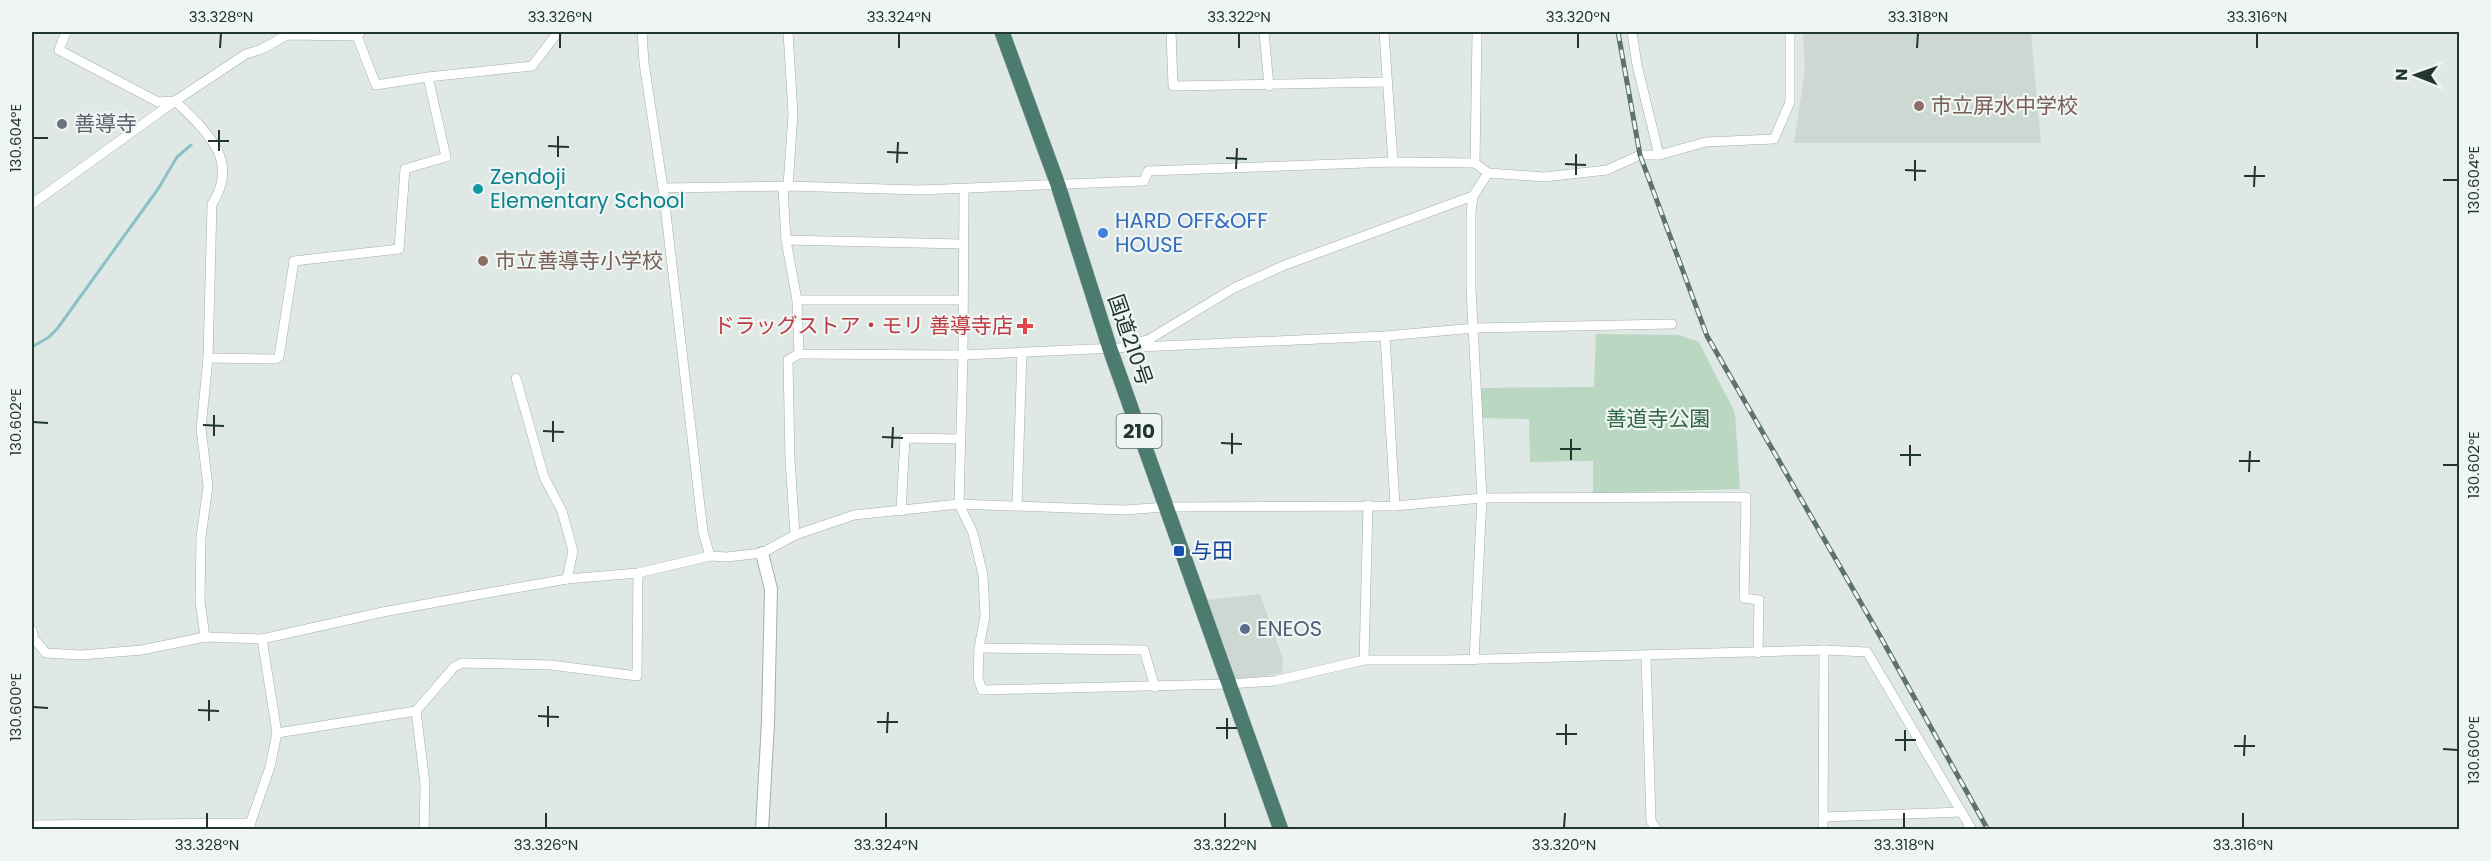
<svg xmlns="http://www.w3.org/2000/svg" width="2491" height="861" font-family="Poppins,'Noto Sans JP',sans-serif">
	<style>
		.built { fill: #cdd8d3 }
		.green { fill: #b9d7c1 }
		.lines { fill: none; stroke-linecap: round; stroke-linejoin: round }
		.stream { stroke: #8cc0c8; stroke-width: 3 }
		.minor-casing { stroke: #a3afaa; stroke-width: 10 }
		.tertiary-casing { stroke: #a3afaa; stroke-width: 14 }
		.trunk-casing { stroke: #bdc3c1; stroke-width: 16 }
		.minor { stroke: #fff; stroke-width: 9 }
		.tertiary { stroke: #fff; stroke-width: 12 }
		.trunk { stroke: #4c7c70; stroke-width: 15 }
		.rail-casing { stroke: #5c726b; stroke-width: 5 }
		.rail { stroke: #eef5f2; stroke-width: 3; stroke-dasharray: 9; stroke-linecap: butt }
		.ticks { fill: none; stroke: #223630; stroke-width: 2 }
		.education-dot { fill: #8d6e63; stroke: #eef5f2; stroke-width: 2 }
		.worship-dot { fill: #6b7280; stroke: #eef5f2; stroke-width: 2 }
		.culture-dot { fill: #0f9aa8; stroke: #eef5f2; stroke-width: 2 }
		.shop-dot { fill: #3f7fe0; stroke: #eef5f2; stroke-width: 2 }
		.health-dot { fill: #e0444e; stroke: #eef5f2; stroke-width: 2 }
		.transit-dot { fill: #1a4fb4; stroke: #eef5f2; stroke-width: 2 }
		.service-dot { fill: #5c6f8a; stroke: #eef5f2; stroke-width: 2 }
		.labels { text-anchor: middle; stroke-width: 4.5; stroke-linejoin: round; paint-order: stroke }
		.shield { fill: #eef5f2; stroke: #5f6f6a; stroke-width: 1.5 }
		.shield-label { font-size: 20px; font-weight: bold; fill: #223630 }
		.education-label { font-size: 21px; fill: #785e54; stroke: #eef5f2; text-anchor: start }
		.worship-label { font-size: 21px; fill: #5b616d; stroke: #eef5f2; text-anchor: start }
		.culture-label { font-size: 21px; fill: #0d838f; stroke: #eef5f2; text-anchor: start }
		.shop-label { font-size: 21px; fill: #366cbe; stroke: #eef5f2; text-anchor: start }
		.health-label { font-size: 21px; fill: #be3a42; stroke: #eef5f2; text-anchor: end }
		.street-label { font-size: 21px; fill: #223630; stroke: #eef5f2 }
		.park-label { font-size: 21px; fill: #316845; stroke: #eef5f2 }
		.transit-label { font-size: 21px; fill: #164399; stroke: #eef5f2; text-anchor: start }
		.service-label { font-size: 21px; fill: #4e5e75; stroke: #eef5f2; text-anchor: start }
		.neatline { fill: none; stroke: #223630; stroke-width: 2 }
		.ticks-label { font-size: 15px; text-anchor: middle; fill: #223630 }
	</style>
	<rect width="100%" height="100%" fill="#dfe8e4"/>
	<!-- built -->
	<g class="built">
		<path d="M1803,32H2031L2041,143H1794L1805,70Z"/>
		<path d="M1260,594L1283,659L1282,673L1238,680L1233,677L1206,600Z"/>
	</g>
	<!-- green -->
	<path class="green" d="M1596,334L1679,335L1699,342L1735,413L1740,489L1593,493V461L1530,462L1529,419L1481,418L1480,388L1594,387Z"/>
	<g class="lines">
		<!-- stream -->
		<path class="stream" d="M32,347L49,337L57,329L158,189L177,157L191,145"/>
		<!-- minor casing -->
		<g class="minor-casing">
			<g id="minor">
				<path d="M66,32L59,50L158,102L175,101C205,130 241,160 212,204L208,358L201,429L208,486L201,537L200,601L205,637"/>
				<path d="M642,32L644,63L663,188L703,532L710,556"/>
				<path d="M1171,32L1173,86L1386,82"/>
				<path d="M1264,32L1269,86"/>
				<path d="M1384,32L1393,162"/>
				<path d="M1632,32L1637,65L1659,155"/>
				<path d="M357,36L376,85L428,77L532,66L558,32"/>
				<path d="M1475,163L1477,32"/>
				<path d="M788,186L793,114L788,32"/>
				<path d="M783,187L786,240L797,300L799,354L963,355L1385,336L1475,328L1672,324"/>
				<path d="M663,188L788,186L919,190L1144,181L1148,171L1393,162L1475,163L1488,173L1544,177L1607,170L1640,155H1659L1706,142L1774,139L1790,102V32"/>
				<path d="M964,189L963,355L959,504L973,533L983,575L985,616L979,648L978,678L982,690L1228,684L1274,681L1364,660H1446L1824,650L1867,652L1972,830"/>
				<path d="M32,204L175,101L246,54L262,49L287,35L357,36L361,32"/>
				<path d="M786,240L962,244"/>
				<path d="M797,300H962"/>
				<path d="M1385,336L1395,506"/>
				<path d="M1138,342L1148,340L1234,288L1285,265L1473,196"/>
				<path d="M208,358L276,359L279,357L294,261L399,249L405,169L446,157L428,77"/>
				<path d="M516,378L544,477L562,511L573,551L567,579"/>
				<path d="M1017,505L1022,352"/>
				<path d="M901,511L905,438L961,439"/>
				<path d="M795,535L790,460L788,360L799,354"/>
				<path d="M32,630L34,639L46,653L81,655L142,650L205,637L262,639L383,612L470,596L567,579L638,573L710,556L727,557L762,553L795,535L854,515L959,504L1124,510L1166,507L1395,506L1482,498L1746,497L1744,598L1759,600L1758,653"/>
				<path d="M979,648L1144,650L1155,687"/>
				<path d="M1646,656L1651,821L1657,830"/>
				<path d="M1364,660L1368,505"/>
				<path d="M1474,660L1482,498L1471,289V212L1473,196L1488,173"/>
				<path d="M416,711L425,784L424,830"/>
				<path d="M277,733L416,711L454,667L462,663L551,665L637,676L638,573"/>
				<path d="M1823,817L1962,812"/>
				<path d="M32,825L251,823"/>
				<path d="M248,830L270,767L277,733L262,639"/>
				<path d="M1823,830L1824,650"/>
			</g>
		</g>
		<!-- tertiary casing -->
		<g class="tertiary-casing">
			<path id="tertiary" d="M762,830L768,722L771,589L762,553"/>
		</g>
		<!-- trunk casing -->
		<g class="trunk-casing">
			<path id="trunk" d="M1002,32L1058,185L1110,349L1281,830"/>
		</g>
		<!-- minor -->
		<use href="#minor" class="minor"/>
		<!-- tertiary -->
		<use href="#tertiary" class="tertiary"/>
		<!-- trunk -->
		<use href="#trunk" class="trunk"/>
		<!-- rail casing -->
		<g class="rail-casing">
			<path id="rail" d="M1618,32L1640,155L1707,336L1880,636L1988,830"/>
		</g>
		<!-- rail -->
		<use href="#rail" class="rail"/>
	</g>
	<!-- ticks -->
	<path class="ticks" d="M220,48L221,33M560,48V33M899,48V33M1239,48V33M1578,48V33M1917,48L1918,33M2257,48V33M33,138H48M208,141H229M548,146L569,147M219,151V130M887,152L908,153M558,157V136M1226,158L1247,159M897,163L898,142M1565,164L1586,165M1236,169L1237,148M1905,170L1926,171M1576,175V154M2244,176H2265M2443,180H2458M1915,181V160M2254,187L2255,166M33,422L48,423M203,425L224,426M543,431L564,432M214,436V415M882,437L903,438M553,442V421M1221,443L1242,444M892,448L893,427M1560,449H1581M1232,454V433M1900,455H1921M1571,460V439M2239,461H2260M2443,465H2458M1910,466V445M2249,472L2250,451M33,707L48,708M198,710L219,711M538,716L559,717M209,721V700M877,722H898M548,727V706M1216,728H1237M887,733L888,712M1556,734H1577M1227,739V718M1895,740H1916M1566,745V724M2234,746H2255M2443,749L2458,750M1905,751V730M2244,756L2245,735M207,828V813M546,828V813M886,828V813M1225,828V813M1564,828L1565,813M1904,828V813M2243,828V813"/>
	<!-- markers -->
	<g class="education-dot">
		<circle cx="1919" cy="106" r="6"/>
		<circle cx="483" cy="261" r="6"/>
	</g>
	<circle class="worship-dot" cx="62" cy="124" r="6"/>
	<circle class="culture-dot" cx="478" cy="189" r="6"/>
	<circle class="shop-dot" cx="1103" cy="233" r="6"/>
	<path class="health-dot" d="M1022 317h6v6h6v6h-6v6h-6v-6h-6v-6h6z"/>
	<rect class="transit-dot" x="1173" y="545" width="12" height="12" rx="3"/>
	<circle class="service-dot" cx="1245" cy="629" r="6"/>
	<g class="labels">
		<!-- shield labels -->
		<rect class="shield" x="1116.5" y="414" width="45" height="34" rx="4.5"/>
		<g class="shield-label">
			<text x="1139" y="438">210</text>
		</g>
		<!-- education labels -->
		<g class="education-label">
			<text x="1931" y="113">市立屏水中学校</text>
			<text x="495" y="268">市立善導寺小学校</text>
		</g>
		<!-- worship labels -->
		<g class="worship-label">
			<text x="74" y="131">善導寺</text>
		</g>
		<!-- culture labels -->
		<g class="culture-label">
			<text x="490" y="184">Zendoji<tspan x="490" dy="24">Elementary School</tspan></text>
		</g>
		<!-- shop labels -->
		<g class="shop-label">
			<text x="1115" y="228">HARD OFF&amp;OFF<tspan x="1115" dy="24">HOUSE</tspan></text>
		</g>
		<!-- health labels -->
		<g class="health-label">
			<text x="1013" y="333">ドラッグストア・モリ 善導寺店</text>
		</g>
		<!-- street labels -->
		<g class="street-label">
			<text transform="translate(1130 340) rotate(71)" y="7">国道210号</text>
		</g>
		<!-- park labels -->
		<g class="park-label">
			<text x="1658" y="426">善道寺公園</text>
		</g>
		<!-- transit labels -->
		<g class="transit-label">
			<text x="1191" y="558">与田</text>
		</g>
		<!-- service labels -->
		<g class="service-label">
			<text x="1257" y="636">ENEOS</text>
		</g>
	</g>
	<!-- border -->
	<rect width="2491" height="861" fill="none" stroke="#eef5f2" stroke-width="66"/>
	<!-- north arrow -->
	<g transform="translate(2416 75) rotate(271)" stroke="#eef5f2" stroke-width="4.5" paint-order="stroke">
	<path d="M0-4.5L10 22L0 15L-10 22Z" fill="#223630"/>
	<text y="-9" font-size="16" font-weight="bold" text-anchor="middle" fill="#223630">N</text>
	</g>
	<rect x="33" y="33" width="2425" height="795" class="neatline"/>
	<g class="ticks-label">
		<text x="221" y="22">33.328°N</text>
		<text x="560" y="22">33.326°N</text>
		<text x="899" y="22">33.324°N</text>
		<text x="1239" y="22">33.322°N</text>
		<text x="1578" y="22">33.320°N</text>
		<text x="1918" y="22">33.318°N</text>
		<text x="2257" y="22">33.316°N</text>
		<text transform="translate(16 138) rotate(-90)" y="5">130.604°E</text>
		<text transform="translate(2474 180) rotate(-90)" y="5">130.604°E</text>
		<text transform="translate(16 422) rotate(-90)" y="5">130.602°E</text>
		<text transform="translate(2474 465) rotate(-90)" y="5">130.602°E</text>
		<text transform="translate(16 707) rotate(-90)" y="5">130.600°E</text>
		<text transform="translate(2474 750) rotate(-90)" y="5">130.600°E</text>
		<text x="207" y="850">33.328°N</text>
		<text x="546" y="850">33.326°N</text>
		<text x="886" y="850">33.324°N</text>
		<text x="1225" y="850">33.322°N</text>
		<text x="1564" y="850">33.320°N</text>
		<text x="1904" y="850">33.318°N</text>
		<text x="2243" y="850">33.316°N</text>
	</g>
</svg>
